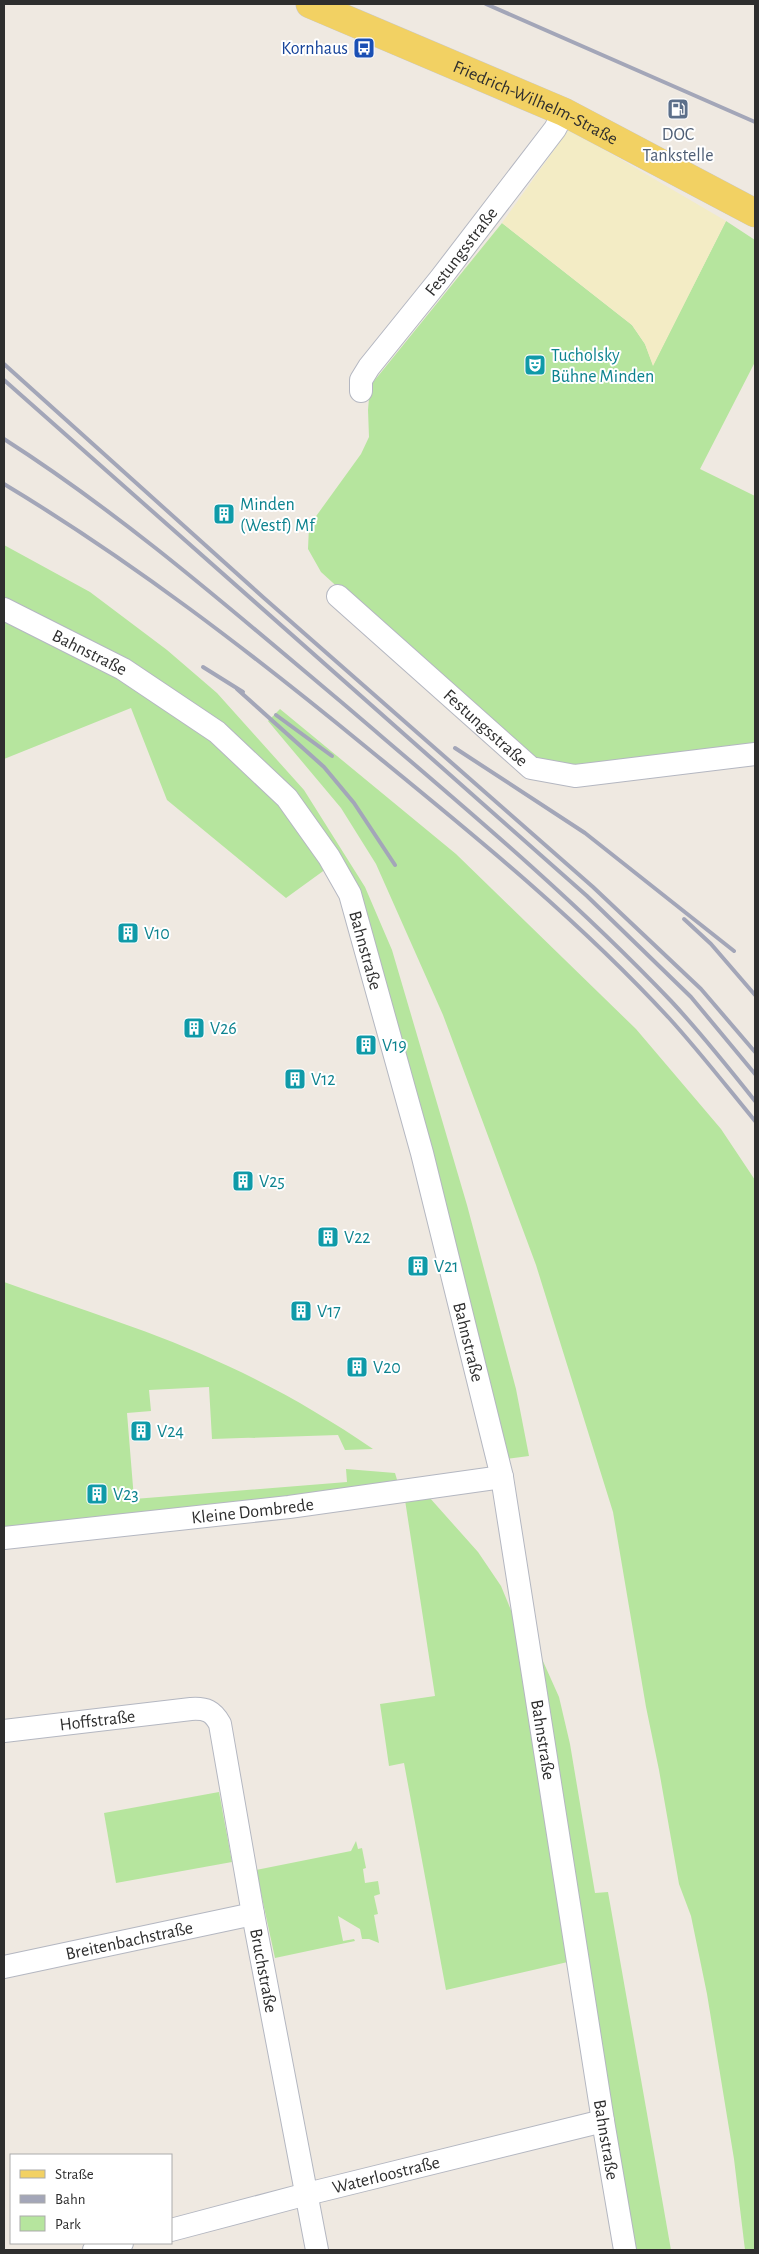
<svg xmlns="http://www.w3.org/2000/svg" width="759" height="2254" font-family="'Alegreya Sans',sans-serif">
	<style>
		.green { fill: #b6e59e }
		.sand { fill: #f3ecc5 }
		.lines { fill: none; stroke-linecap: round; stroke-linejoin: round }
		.minor-casing { stroke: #b4b7c1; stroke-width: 24 }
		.major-casing { stroke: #c9c9c9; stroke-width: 29 }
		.minor { stroke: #fff; stroke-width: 22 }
		.major { stroke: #f2d163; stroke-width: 28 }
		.rail { stroke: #a3a6b8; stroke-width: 4 }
		.labels { text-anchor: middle; stroke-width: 4; stroke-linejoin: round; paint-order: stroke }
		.transit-label { font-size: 18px; fill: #164399; stroke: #fff; text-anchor: end }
		.street-label { font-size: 18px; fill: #2e2e2e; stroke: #fff }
		.service-label { font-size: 18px; fill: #4e5e75; stroke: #fff }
		.culture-label { font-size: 18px; fill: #0d838f; stroke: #fff; text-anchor: start }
	</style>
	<rect width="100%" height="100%" fill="#efe9e1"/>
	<!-- green -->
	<g class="green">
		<path d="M726,221L755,240V362L700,469L755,496V744L576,768L521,754L321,572L308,549L309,526L361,454L369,437L368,410L370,386L502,223L632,325L645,344L653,365Z"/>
		<path d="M4,545L90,592L167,650L217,693L304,790L365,887L392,950L467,1205L516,1389L529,1456L505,1459L363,907L326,869L286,898L167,800L131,708L4,759V621L37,614L4,598Z"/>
		<path d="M280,709L456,854L636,1029L721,1129L755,1180V2250H745L734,2159L707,1994L691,1916L679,1884L659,1770L646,1707L613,1512L536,1265L443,1015L376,864L341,808L268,721Z"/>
		<path d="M4,1282C79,1309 156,1332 228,1366C278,1389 328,1418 373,1449L345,1450L338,1435L212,1439L209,1387L149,1390L151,1411L127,1413L134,1499L347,1482L346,1469L395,1473L398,1483L4,1531Z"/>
		<path d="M429,1497L478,1552L501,1586L515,1620L572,1961L446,1990L404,1763L389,1766L380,1704L435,1696L405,1500Z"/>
		<path d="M538,1650L559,1697L570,1744L595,1893L608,1892L671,2250H629Z"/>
		<path d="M219,1792L232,1862L116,1883L104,1813Z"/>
		<path d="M356,1841L358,1849L362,1848L366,1868L363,1869L365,1883L378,1881L380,1894L374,1896L378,1914L374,1915L379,1943L369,1939H362L360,1929L338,1916L343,1941L354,1939L355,1941L275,1958L256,1870L351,1851Z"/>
	</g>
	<!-- sand -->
	<path class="sand" d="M569,129L726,221L653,366L645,344L632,325L502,223Z"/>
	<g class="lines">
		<!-- minor casing -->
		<g class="minor-casing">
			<g id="minor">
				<path id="s1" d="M361,391V380L369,367L440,279L555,129L564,112"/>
				<path id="s2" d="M338,596L531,768L575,776L755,754"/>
				<path id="s3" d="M4,609L123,669L217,732L287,798L329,857L350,894L422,1153L502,1477L603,2121L625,2250"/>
				<path id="s4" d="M4,1538L289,1507L502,1477"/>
				<path id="s5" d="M4,1731L191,1709C206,1708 213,1711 220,1724L253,1914L317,2250"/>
				<path id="s6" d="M4,1967L253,1914"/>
				<path id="s7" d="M171,2230L307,2194L603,2121"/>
				<path d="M94,2250L122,2243"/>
			</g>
		</g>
		<!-- major casing -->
		<g class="major-casing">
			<g id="major">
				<path id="s8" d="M310,4L564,112L755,213"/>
			</g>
		</g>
		<!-- minor -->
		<use href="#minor" class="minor"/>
		<!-- major -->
		<use href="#major" class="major"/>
		<!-- rail -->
		<g class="rail">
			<path d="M486,4L755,122"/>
			<path d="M4,364L264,598L593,887L701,989L755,1052"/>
			<path d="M4,380L587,896L691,997L755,1074"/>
			<path d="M4,439C126,517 235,613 346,706C457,801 570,895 671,1001C701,1033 728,1067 755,1101"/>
			<path d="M4,484C132,561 250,652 366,747C470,832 577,918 669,1018C699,1051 727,1087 755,1121"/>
			<path d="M203,667L243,692"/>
			<path d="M237,689L324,767L354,803L395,865"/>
			<path d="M276,715L332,756"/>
			<path d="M455,748L585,833L734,951"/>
			<path d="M684,919L711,944L755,995"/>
		</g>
	</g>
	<!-- icons -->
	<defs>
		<g id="bus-square" transform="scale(1.125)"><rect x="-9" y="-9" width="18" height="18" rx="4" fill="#1a4fb4" stroke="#fff"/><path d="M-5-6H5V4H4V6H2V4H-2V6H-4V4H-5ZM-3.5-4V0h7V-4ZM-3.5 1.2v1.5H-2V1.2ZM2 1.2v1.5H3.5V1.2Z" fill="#fff"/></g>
		<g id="fuel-square" transform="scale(1.125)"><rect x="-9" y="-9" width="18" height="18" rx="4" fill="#5c6f8a" stroke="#fff"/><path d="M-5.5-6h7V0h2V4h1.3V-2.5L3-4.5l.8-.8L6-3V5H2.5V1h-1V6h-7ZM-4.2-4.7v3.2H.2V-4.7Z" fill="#fff"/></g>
		<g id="theatre-square" transform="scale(1.125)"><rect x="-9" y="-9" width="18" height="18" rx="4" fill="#0f9aa8" stroke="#fff"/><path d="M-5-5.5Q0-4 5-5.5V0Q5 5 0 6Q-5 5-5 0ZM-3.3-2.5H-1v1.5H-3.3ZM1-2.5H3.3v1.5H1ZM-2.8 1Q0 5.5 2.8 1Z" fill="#fff"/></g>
		<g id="building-square" transform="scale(1.125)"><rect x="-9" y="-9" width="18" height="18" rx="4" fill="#0f9aa8" stroke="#fff"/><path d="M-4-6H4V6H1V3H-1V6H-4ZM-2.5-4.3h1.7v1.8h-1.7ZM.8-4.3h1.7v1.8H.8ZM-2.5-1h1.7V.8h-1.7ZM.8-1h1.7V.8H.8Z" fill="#fff"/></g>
	</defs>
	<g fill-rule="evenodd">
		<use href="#bus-square" x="364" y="48"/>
		<use href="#fuel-square" x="678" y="109"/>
		<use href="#theatre-square" x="535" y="365"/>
		<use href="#building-square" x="224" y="514"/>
		<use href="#building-square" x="128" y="933"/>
		<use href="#building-square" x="194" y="1028"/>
		<use href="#building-square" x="366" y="1045"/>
		<use href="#building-square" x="295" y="1079"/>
		<use href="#building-square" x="243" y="1181"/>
		<use href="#building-square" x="328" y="1237"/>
		<use href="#building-square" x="418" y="1266"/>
		<use href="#building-square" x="301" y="1311"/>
		<use href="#building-square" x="357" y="1367"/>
		<use href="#building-square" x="141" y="1431"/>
		<use href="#building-square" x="97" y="1494"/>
	</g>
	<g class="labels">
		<!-- transit labels -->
		<g class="transit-label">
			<text x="348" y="54">Kornhaus</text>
		</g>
		<!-- street labels -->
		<g class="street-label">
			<text dy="6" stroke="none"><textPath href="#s8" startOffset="246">Friedrich-Wilhelm-Straße</textPath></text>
			<text dy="6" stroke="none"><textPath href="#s1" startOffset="174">Festungsstraße</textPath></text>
			<text dy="6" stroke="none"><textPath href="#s3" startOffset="96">Bahnstraße</textPath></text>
			<text dy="6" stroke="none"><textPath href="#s2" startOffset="198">Festungsstraße</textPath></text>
			<text dy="6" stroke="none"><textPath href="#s3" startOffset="516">Bahnstraße</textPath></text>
			<text dy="6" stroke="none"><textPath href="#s3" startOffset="921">Bahnstraße</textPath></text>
			<text dy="6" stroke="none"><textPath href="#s4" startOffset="250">Kleine Dombrede</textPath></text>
			<text dy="6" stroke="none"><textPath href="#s5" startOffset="94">Hoffstraße</textPath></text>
			<text dy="6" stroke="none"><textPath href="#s3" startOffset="1326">Bahnstraße</textPath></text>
			<text dy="6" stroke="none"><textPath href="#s6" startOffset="128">Breitenbachstraße</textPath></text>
			<text dy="6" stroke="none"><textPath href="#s5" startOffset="474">Bruchstraße</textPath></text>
			<text dy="6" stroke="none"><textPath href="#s3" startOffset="1731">Bahnstraße</textPath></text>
			<text dy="6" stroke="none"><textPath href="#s7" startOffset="222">Waterloostraße</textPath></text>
		</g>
		<!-- service labels -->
		<g class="service-label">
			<text x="678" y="140">DOC<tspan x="678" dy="21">Tankstelle</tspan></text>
		</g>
		<!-- culture labels -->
		<g class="culture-label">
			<text x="551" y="361">Tucholsky<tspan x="551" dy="21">Bühne Minden</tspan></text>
			<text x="240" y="510">Minden<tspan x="240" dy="21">(Westf) Mf</tspan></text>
			<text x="144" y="939">V10</text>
			<text x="210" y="1034">V26</text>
			<text x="382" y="1051">V19</text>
			<text x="311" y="1085">V12</text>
			<text x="259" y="1187">V25</text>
			<text x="344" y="1243">V22</text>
			<text x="434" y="1272">V21</text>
			<text x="317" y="1317">V17</text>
			<text x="373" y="1373">V20</text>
			<text x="157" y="1437">V24</text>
			<text x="113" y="1500">V23</text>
		</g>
	</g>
	<!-- border -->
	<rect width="759" height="2254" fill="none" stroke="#2e2e2e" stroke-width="10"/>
	<!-- legend -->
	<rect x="10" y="2154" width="162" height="90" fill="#ffffff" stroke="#ababab"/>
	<rect x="20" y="2170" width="25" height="8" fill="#f2d163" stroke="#ababab"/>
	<text x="55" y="2179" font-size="15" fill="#2e2e2e">Straße</text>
	<rect x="20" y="2195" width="25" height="8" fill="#a3a6b8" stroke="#ababab"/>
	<text x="55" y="2204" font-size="15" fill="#2e2e2e">Bahn</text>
	<rect x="20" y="2216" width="25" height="15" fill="#b6e59e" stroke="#ababab"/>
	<text x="55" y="2229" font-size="15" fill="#2e2e2e">Park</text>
</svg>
